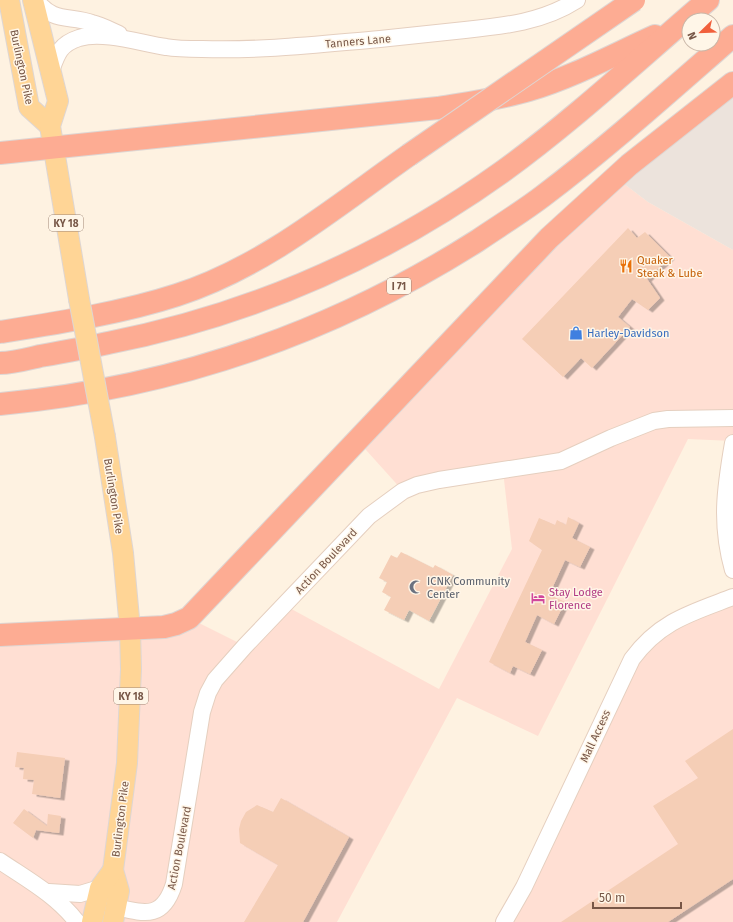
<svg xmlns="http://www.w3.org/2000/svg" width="733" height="922" font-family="'Fira Sans',sans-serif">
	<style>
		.commercial { fill: #ffdfd3 }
		.industrial { fill: #ece3dc }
		.building { fill: #f5ceb6; filter: url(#shadow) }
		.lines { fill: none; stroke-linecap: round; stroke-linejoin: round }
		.minor-casing { stroke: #e5cfbf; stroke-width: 18 }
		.major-casing { stroke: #ded6d3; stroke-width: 22 }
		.highway-casing { stroke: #ded6d3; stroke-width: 24 }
		.minor { stroke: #fff; stroke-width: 16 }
		.major { stroke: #ffd596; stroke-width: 20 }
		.highway { stroke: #fdac93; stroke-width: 22 }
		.major-bridge-casing { stroke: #ded6d3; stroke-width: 22; stroke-linecap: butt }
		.highway-bridge-casing { stroke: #ded6d3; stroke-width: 24; stroke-linecap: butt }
		.major-bridge { stroke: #ffd596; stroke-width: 20 }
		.highway-bridge { stroke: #fdac93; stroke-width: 22 }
		.labels { text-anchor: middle; stroke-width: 3; stroke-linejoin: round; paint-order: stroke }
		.shield { fill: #fff6e8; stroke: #a08677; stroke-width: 1 }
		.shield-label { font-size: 10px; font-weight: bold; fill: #775646 }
		.street-label { font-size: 11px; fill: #775646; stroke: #fff6e8 }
		.food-label { font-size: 11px; fill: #c56008; stroke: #fff6e8; text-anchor: start }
		.shop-label { font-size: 11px; fill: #366cbe; stroke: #fff6e8; text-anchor: start }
		.worship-label { font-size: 11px; fill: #5b616d; stroke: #fff6e8; text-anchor: start }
		.hotel-label { font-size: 11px; fill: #b23c85; stroke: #fff6e8; text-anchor: start }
	</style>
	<defs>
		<filter id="shadow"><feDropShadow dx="4.5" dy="2.5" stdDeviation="0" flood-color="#0004"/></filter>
	</defs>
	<rect width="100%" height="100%" fill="#fef2e1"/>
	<!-- commercial -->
	<g class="commercial">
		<path d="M615,177L648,202L733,250V441L688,439L538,736L457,698L337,922H0V635L189,618L245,646L284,605L439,689L512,549L503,471L403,491L357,440Z"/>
		<path d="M733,597V922H504L643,644Z"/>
	</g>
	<!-- industrial -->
	<path class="industrial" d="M733,83V250L648,202L615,177Z"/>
	<!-- building -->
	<g class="building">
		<path d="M628,228L637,238L645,232L670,257L647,279L660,298L648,310L632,299L618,317L630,327L592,368L581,358L563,377L522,339Z"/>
		<path d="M568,517L579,523L572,538L590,547L580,567L565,560L549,595L565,602L554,624L537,615L525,642L542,650L530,674L513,666L510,673L489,662L542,550L529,541L539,518L555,525L557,520L566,525Z"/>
		<path d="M401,552L433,568L435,565L453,575L429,621L409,610L404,620L384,610L391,597L382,592L387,582L379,578L391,555L397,558Z"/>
		<path d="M733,729V879L668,922H561L678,844L653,806L698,778L685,761Z"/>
		<path d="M17,752L65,758L60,798L32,794L34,780L23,779L24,768L15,767Z"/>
		<path d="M281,798L349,837L303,922H244L278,865L240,843L239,829L241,821L246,812L257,805L273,812Z"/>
		<path d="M24,809L47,826L48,814L61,816L59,833L36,830L33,838L13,823Z"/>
	</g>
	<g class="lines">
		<!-- minor casing -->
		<g class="minor-casing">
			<g id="minor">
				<path d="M36,0C53,23 69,15 92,23C101,25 110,30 119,34"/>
				<path d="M51,71C57,54 60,44 79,38C104,31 140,43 166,47C177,49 190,49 202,49C261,51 321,44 380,39C408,36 436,33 465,30C504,26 543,22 577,0"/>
				<path d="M733,443C725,489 720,524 733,570"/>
				<path d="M0,861C28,880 56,895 77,922"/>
				<path d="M49,892L80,894L100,888"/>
				<path d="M116,907C146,914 163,919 174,884L202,712L208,693L215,680L245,646L369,516L403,491L417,485L439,480L561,461L611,438L654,421L668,419L733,418"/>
				<path d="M504,922L524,887L632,659C660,621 691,613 733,597"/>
			</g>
		</g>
		<!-- major casing -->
		<g class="major-casing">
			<g id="major">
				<path d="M9,0L29,107L50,126"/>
				<path d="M33,0L58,101L50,126L79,299"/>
				<path d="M105,437L123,553L130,629L131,669L127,763L113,870L119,891L113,922"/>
				<path d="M92,922L100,888L113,870"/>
			</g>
		</g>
		<!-- highway casing -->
		<g class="highway-casing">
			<g id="highway">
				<path d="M0,153L438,108C469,103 499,99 529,90C573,77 613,55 655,36"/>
				<path d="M0,332C57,323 122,313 177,295C264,267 335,207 409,155"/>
				<path d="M0,363C13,363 27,359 40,356C63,352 86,348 108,343C251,315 383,257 502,172C574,120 640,58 708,0"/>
				<path d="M0,404C172,388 332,333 477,241C499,226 522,212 543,196C609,146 671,90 733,36"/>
				<path d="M0,635L164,627L176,624L189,618L549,238L629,165L733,83"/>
			</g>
		</g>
		<!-- minor -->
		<use href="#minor" class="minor"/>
		<!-- major -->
		<use href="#major" class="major"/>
		<!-- highway -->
		<use href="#highway" class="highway"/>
		<!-- major-bridge casing -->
		<g class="major-bridge-casing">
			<path id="major-bridge" d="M79,299L105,437"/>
		</g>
		<!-- highway-bridge casing -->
		<g class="highway-bridge-casing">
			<path id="highway-bridge" d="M409,155L634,0"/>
		</g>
		<!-- major-bridge -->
		<use href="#major-bridge" class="major-bridge"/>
		<!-- highway-bridge -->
		<use href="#highway-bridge" class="highway-bridge"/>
	</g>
	<!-- icons -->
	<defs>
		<g id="restaurant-bare" transform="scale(1.08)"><path d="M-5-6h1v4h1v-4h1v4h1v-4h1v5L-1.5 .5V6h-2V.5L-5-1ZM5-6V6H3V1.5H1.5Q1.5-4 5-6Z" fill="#e8710a" stroke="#fff6e8" stroke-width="2.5" paint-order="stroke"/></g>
		<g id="shop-bare" transform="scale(1.08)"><path d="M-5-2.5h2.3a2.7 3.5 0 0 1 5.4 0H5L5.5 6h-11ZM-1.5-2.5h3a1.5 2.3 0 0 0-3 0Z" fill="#3f7fe0" stroke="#fff6e8" stroke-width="2.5" paint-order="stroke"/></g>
		<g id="mosque-bare" transform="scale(1.08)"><path d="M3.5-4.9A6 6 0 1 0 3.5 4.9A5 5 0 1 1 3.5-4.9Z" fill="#6b7280" stroke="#fff6e8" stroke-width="2.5" paint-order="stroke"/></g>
		<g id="hotel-bare" transform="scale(1.08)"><path d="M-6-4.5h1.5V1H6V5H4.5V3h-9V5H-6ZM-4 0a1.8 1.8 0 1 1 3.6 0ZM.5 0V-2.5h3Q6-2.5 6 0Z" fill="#d1479c" stroke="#fff6e8" stroke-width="2.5" paint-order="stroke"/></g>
	</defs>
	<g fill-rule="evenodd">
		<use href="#restaurant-bare" x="626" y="266"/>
		<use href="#shop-bare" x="576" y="333"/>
		<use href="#mosque-bare" x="416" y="587"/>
		<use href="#hotel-bare" x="538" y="598"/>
	</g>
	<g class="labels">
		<!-- shield labels -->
		<g class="shield">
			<rect x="49" y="215" width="34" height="16" rx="3"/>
			<rect x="387" y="278" width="24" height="16" rx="3"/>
			<rect x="114" y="688" width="34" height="16" rx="3"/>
		</g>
		<g class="shield-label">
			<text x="66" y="227">KY 18</text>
			<text x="399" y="290">I 71</text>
			<text x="131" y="700">KY 18</text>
		</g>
		<!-- street labels -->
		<g class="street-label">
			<text transform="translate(358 41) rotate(-5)" y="4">Tanners Lane</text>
			<text transform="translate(22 67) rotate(78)" y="4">Burlington Pike</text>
			<text transform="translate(114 496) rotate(81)" y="4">Burlington Pike</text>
			<text transform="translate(326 561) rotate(-47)" y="4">Action Boulevard</text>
			<text transform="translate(595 736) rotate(-65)" y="4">Mall Access</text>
			<text transform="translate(120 819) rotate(-83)" y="4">Burlington Pike</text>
			<text transform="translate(179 848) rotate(-79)" y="4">Action Boulevard</text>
		</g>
		<!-- food labels -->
		<g class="food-label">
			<text x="637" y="264">Quaker<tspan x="637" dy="13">Steak &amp; Lube</tspan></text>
		</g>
		<!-- shop labels -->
		<g class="shop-label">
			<text x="587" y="337">Harley-Davidson</text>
		</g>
		<!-- worship labels -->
		<g class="worship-label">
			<text x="427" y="585">ICNK Community<tspan x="427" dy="13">Center</tspan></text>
		</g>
		<!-- hotel labels -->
		<g class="hotel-label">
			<text x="549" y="596">Stay Lodge<tspan x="549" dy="13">Florence</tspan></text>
		</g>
	</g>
	<!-- north arrow -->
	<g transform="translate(701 32) rotate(247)"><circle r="19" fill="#fff6e8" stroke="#c9b6a7"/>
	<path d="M0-3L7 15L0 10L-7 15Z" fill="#f1603c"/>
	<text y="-6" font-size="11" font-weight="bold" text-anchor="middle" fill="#775646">N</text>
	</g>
	<!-- scale -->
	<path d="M593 902v6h88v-6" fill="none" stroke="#775646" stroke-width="2"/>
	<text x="599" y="902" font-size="12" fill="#775646" stroke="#fff6e8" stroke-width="3" paint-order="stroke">50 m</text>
</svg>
